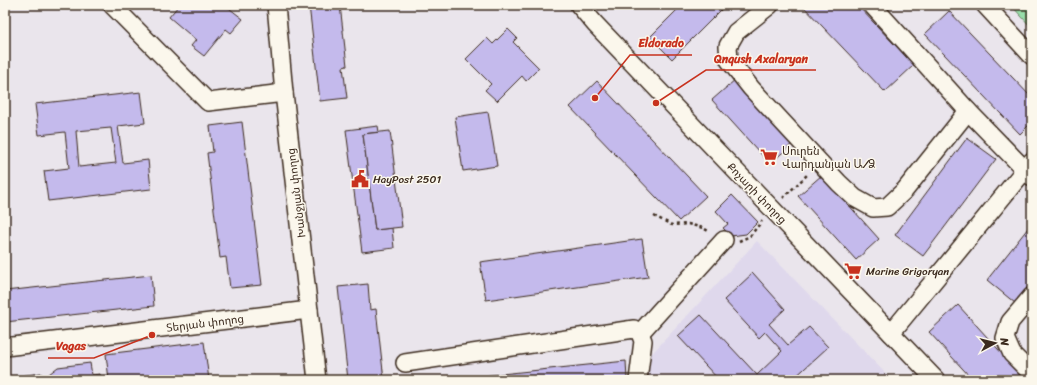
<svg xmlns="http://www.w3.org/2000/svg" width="1037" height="385" font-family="Sriracha,'Noto Sans Armenian',sans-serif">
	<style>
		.built { fill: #dfd8ec }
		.green { fill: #97dda9; stroke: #698464 }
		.building { fill: #c4baec; stroke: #3b2a1e; fill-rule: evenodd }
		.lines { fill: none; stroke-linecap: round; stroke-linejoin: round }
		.minor-casing { stroke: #3b2a1e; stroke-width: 20 }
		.path { stroke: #3b2a1e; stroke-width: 2.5; stroke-dasharray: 3 3; stroke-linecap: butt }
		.minor { stroke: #fbf7ec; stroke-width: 17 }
		.labels { text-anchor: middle; stroke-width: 3; stroke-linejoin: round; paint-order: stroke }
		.poi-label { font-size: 11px; fill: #3b2a1e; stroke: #fbf7ec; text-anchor: start }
		.street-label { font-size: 11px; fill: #3b2a1e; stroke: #fbf7ec }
		.leader { fill: none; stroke: #c8321e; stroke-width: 1.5 }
		.callout-dot { fill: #c8321e; stroke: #fbf7ec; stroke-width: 1.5 }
		.callout-label { font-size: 12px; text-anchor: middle; font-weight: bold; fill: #c8321e; stroke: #fbf7ec; stroke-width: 3; stroke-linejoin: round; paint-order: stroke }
	</style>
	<rect width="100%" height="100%" fill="#eae5ec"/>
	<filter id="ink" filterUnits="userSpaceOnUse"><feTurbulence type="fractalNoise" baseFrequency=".025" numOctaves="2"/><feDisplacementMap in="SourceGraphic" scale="8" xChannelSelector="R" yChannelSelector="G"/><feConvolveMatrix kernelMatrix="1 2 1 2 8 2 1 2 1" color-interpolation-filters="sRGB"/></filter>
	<g filter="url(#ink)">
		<!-- built -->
		<path class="built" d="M757,241L892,380H645L644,362Z"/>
		<!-- green -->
		<path class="green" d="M1011,5H1032V28Z"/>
		<!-- building -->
		<g class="building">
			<path d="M179,5H225L243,19L231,33L226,29L204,56L191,46L196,40L169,17Z"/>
			<path d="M309,5H340L347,66L343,67L347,98L320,101Z"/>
			<path d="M682,5H726L672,59L650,37Z"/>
			<path d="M802,5H857L914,65L885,92Z"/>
			<path d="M949,11L1032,98V122L1020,134L925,34Z"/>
			<path d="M508,29L517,38L513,42L539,68L526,81L522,76L497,101L485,90L491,84L466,59L487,38L493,44Z"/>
			<path d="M736,79L793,143L770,164L712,100Z"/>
			<path d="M597,81L706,196L679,221L570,107Z"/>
			<path d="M141,92L145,123L118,126L123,163L148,160L151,189L48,201L44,171L69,168L65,132L39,135L35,104ZM111,128L116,163L79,167L76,131Z"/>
			<path d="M488,112L497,166L463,171L455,117Z"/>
			<path d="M242,122L262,285L230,288L226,257L220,258L207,153L213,152L210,126Z"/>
			<path d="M378,126L379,132L363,134L375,230L392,228L394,248L362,252L346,130Z"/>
			<path d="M390,131L402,227L375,230L363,134Z"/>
			<path d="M967,138L996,159L923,256L895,235Z"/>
			<path d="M822,175L879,239L856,260L798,196Z"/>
			<path d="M732,195L758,222L746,234L731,236L723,228L728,224L716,211Z"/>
			<path d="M1032,223V282L1015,303L987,280Z"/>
			<path d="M642,239L648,277L486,300L480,262Z"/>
			<path d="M753,273L785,309L769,324L788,345L809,327L828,347L792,380H719L678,336L701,315L757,375L782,351L765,332L759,338L724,300Z"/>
			<path d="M151,275L154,306L5,322V291Z"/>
			<path d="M368,284L370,310L376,309L384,380H348L338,287Z"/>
			<path d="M958,305L1026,380H973L929,332Z"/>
			<path d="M204,342L209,380H109L106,354Z"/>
			<path d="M626,361L627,380H463V378Z"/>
			<path d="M90,363L92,375L100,374L101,380H50L49,374L58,367Z"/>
			<path d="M41,373L42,380H5V378Z"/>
		</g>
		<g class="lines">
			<!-- minor casing -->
			<g class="minor-casing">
				<g id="minor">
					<path d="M112,5L208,102L284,93"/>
					<path d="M276,5L284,93L317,380"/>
					<path d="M579,5L595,24L936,380"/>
					<path d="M770,5L736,32L728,46L729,60L751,88L839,183L855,198L873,208L887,207L905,190L968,111"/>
					<path d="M872,5L968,111L1032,177"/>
					<path d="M985,5L1032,56"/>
					<path d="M1032,296L1010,322L1005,338L1012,354L1032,374"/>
					<path d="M640,333L724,240"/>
					<path d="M891,333L1032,161"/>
					<path d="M5,347L309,310"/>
					<path d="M405,363L634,329L640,333L643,341L638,380"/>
				</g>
			</g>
			<!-- path -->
			<g class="path">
				<path d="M783,198L808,174"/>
				<path d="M654,216L672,225L688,224L703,228L710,232"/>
				<path d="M739,241L750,236L762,221"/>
			</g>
			<!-- minor -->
			<use href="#minor" class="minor"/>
		</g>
	</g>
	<!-- icons -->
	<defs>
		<g id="supermarket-bare" transform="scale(1.38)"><path d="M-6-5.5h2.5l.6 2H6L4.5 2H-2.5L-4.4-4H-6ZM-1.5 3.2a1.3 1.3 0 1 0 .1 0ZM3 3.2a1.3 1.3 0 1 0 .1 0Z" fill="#c8321e" stroke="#fbf7ec" stroke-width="2.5" paint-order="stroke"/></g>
		<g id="civic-bare" transform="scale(1.38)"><path d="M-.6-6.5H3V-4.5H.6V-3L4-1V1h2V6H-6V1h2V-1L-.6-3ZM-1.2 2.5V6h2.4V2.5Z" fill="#c8321e" stroke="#fbf7ec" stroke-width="2.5" paint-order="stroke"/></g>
	</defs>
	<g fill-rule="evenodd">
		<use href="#supermarket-bare" x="769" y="157"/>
		<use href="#civic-bare" x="360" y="179"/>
		<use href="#supermarket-bare" x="853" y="271"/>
	</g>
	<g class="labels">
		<!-- poi labels -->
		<g class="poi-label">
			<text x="782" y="155">Սուրեն<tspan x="782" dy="13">Վարդանյան Ա/Ձ</tspan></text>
			<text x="373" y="183">HayPost 2501</text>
			<text x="866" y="275">Marine Grigoryan</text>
		</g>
		<!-- street labels -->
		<g class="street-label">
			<text transform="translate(296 193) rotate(-97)" y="4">Խանջյան փողոց</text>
			<text transform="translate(757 193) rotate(46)" y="4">Քոչարի փողոց</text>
			<text transform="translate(205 323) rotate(-7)" y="4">Տերյան փողոց</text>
		</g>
	</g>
	<!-- callouts -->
	<path class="leader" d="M595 98L630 55H692M656 103L706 70H816M152 335L94 358H48"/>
	<g class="callout-dot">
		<circle cx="595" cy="98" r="4"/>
		<circle cx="656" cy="103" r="4"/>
		<circle cx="152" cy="335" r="4"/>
	</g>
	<g class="callout-label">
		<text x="661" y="47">Eldorado</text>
		<text x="761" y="63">Qnqush Axalaryan</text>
		<text x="71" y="350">Vagas</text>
	</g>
	<!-- margin -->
	<rect width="1037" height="385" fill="none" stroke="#fbf7ec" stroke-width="20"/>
	<rect x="10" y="10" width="1017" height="365" fill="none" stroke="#3b2a1e" stroke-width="1.5" filter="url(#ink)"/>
	<!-- north arrow -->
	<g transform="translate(995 343) rotate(83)" stroke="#fbf7ec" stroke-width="3" paint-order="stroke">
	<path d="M0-3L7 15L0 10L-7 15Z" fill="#3b2a1e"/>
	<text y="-6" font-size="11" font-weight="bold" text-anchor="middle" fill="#3b2a1e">N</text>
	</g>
</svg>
